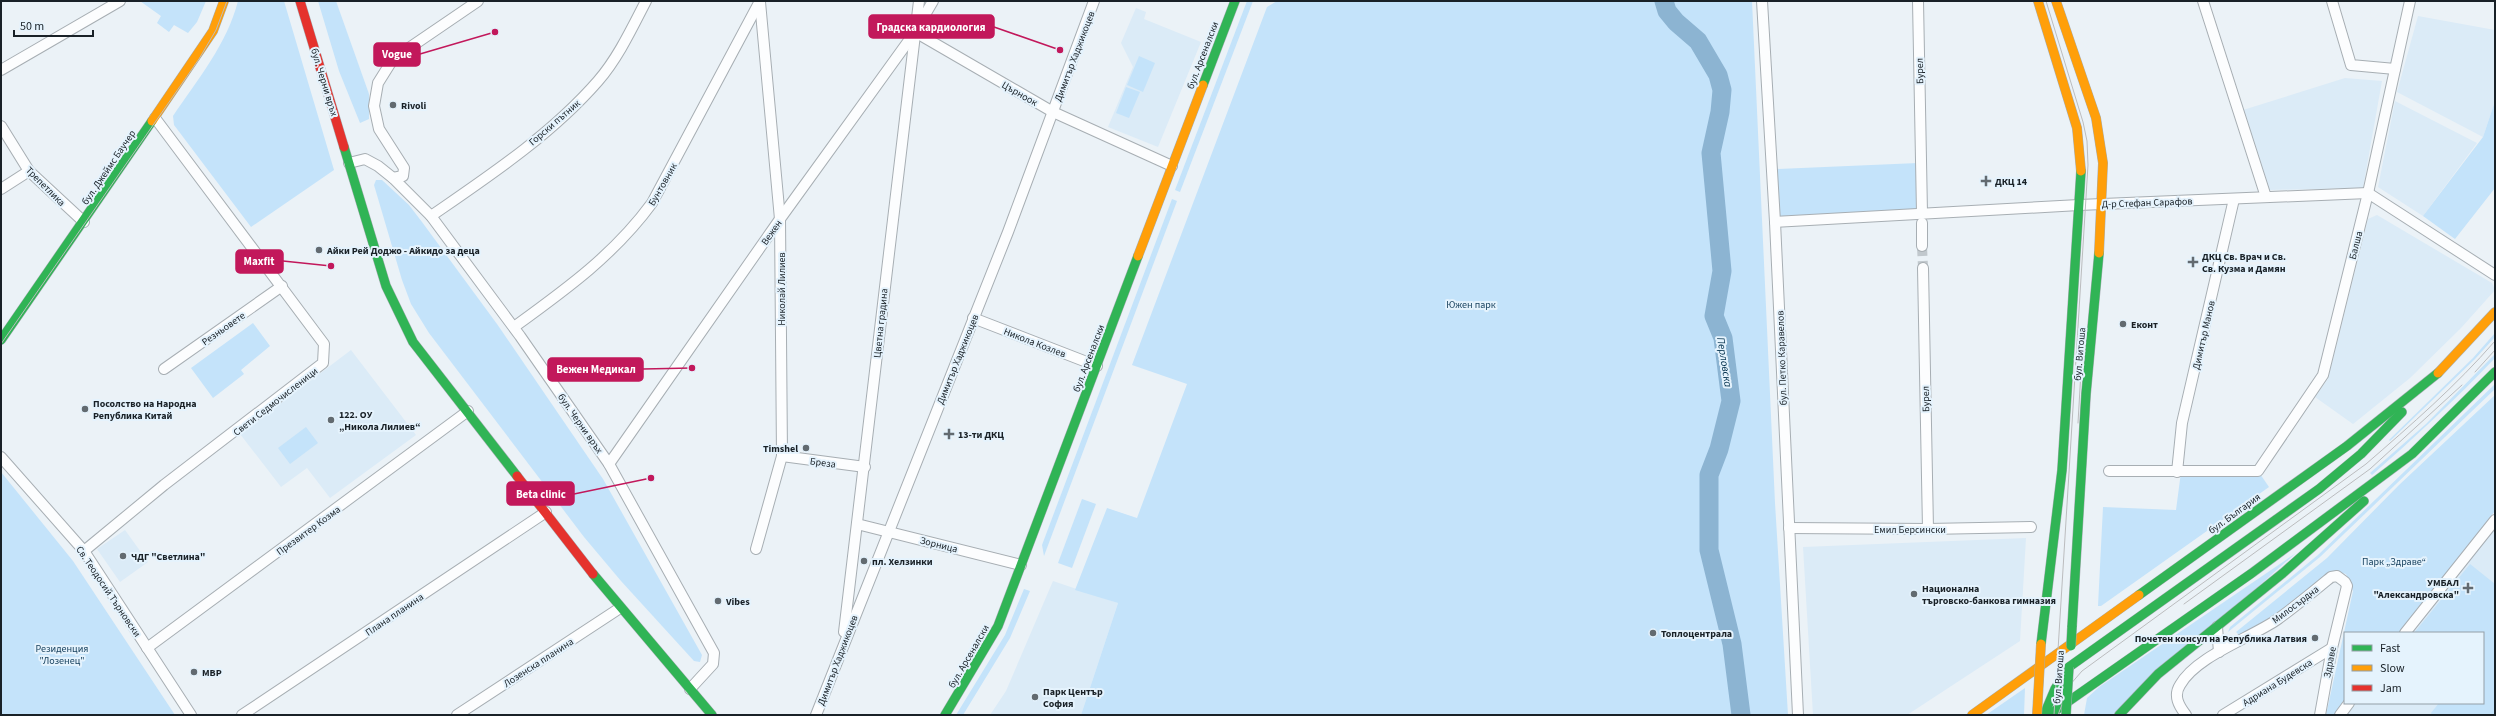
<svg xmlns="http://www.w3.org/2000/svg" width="2496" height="716" font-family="'Source Sans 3',sans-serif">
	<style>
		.built { fill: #dbebf7 }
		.green { fill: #c4e3fa }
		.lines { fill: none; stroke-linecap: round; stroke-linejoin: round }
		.river { stroke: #8cb4d2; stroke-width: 19 }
		.street-tunnel { stroke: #c1c8cd; stroke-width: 10; stroke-dasharray: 10 5; stroke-linecap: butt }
		.street-casing { stroke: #a7aeb3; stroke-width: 12 }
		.fast-casing { stroke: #a7aeb3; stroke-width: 10 }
		.slow-casing { stroke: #a7aeb3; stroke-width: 10 }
		.jam-casing { stroke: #a7aeb3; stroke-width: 10 }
		.street { stroke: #fcfdfe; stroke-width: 10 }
		.fast { stroke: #30b455; stroke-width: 9 }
		.slow { stroke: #ff9f0a; stroke-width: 9 }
		.jam { stroke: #e5322d; stroke-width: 9 }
		.tram { stroke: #bbbcbe; stroke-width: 1 }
		.fast-bridge-casing { stroke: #a7aeb3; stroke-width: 10; stroke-linecap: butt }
		.slow-bridge-casing { stroke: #a7aeb3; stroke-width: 10; stroke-linecap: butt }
		.fast-bridge { stroke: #30b455; stroke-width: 9 }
		.slow-bridge { stroke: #ff9f0a; stroke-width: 9 }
		.poi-dot { fill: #626a70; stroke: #e5f3fd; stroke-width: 1.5 }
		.labels { text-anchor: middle; stroke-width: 4; stroke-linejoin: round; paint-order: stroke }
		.street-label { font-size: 10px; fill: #192127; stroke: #e5f3fd }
		.poi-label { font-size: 10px; font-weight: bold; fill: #192127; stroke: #e5f3fd; text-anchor: start }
		.park-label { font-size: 10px; fill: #17415e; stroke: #e5f3fd }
		.water-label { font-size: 11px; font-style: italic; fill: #03314d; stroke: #e5f3fd }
		.leader { fill: none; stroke: #c2185b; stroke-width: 1.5 }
		.callout-dot { fill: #c2185b; stroke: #e5f3fd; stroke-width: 1.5 }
		.callout { fill: #c2185b; stroke: #c2185b; stroke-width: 1.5 }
		.callout-label { font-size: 11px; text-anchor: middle; font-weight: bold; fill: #fff }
	</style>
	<rect width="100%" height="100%" fill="#ebf2f7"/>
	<!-- built -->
	<g class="built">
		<path d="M1136,8L1146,12L1144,19L1201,42L1158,147L1108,127L1133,67L1121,43Z"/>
		<path d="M2418,16L2495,30V101L2483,137L2397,92Z"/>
		<path d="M2345,78L2382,81L2363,188L2269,190L2243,110Z"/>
		<path d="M2395,101L2477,143L2423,216L2378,187Z"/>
		<path d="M2377,215L2492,283L2495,290L2461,328L2410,378L2353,424L2315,397L2328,379L2368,219Z"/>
		<path d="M351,350L416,435L330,498L307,468L281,487L240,434Z"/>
		<path d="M2495,520V715H2340L2349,703H2483V633H2405Z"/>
		<path d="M125,530L148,562L120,582L97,549Z"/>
		<path d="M2026,538L2020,641L1907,715H1813L1803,547Z"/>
		<path d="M1053,581L1118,603L1081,715H990L1006,691Z"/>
	</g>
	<!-- green -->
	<g class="green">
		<path d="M140,1H206L197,22L188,33L174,25L169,32L157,23L161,16Z"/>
		<path d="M238,1H284L334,170L251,227L174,125L173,116C198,79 227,44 238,1Z"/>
		<path d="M318,1H336L369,94V119L360,123L339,71Z"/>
		<path d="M1247,1H1253L1180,192L1175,190Z"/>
		<path d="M1277,1H1752L1775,503L1788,715H1081L1118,603L1075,590L1107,508L1137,518L1187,384L1132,365L1267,7Z"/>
		<path d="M1139,56L1155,63L1143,92L1127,85Z"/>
		<path d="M1126,87L1140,92L1129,118L1116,113Z"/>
		<path d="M2495,101V188L2455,239L2423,216L2483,137Z"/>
		<path d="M1918,163L1920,211L1779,217L1777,169Z"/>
		<path d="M376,180H382L409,205L422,222L497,324L603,479L702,655L700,662L694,661L621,581L584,537L429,333L411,304L402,280L374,185Z"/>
		<path d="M1172,199L1177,201L1044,556L1042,545Z"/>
		<path d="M253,323L270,346L241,370L244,374L213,398L191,368Z"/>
		<path d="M2495,333V337L2475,359L2390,441L2389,440L2473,358Z"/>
		<path d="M2495,354V358C2456,399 2414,438 2372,475L2370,473L2426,424Z"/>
		<path d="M2495,384V389L2320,557L2228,632L2230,627L2318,555Z"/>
		<path d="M2495,395V511L2399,633H2345V701L2334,715H2326L2353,591L2346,574L2332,571L2288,606L2240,636L2236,632L2327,558L2399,485Z"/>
		<path d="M306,427L318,443L290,464L278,448Z"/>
		<path d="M2258,471L2269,487L2101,606H2098L2103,507L2176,510L2181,472Z"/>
		<path d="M1,472L73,561L175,715H1Z"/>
		<path d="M1082,499L1096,504L1072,568L1058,563Z"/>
		<path d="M2296,553L2114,715H2084L2087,698L2099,687Z"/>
		<path d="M2470,564L2495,584V715H2432L2431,713L2439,703H2483V633H2414Z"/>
		<path d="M1024,589L1030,591L1010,638L963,715H956L1005,635Z"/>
		<path d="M2025,688L2024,715H1986Z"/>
	</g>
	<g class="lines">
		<!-- river -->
		<path class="river" d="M1664,1L1667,11L1676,22L1698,41L1718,75L1722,90L1720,112L1711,153L1722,271L1714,316L1723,338L1731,401L1719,449L1709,475V550L1732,644L1741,715"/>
		<!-- street-tunnel -->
		<path class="street-tunnel" d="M1922,246L1923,268"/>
		<!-- street casing -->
		<g class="street-casing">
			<g id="street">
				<path d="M1762,1L1775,222L1798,715"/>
				<path d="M1918,1L1922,213"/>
				<path d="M2203,1L2266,197"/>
				<path d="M2332,1L2351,65L2395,69"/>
				<path d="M915,32L1053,112L1172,166"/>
				<path d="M1,70L120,1"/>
				<path d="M1,126L29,171L84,222"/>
				<path d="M349,163L365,159L378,166L393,178L431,216L520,336L609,464L714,653L713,664L690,689"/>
				<path d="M393,178L403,176L404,168L379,129L374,106L378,83L393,59L478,1"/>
				<path d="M1,189L29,171"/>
				<path d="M431,216C489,176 551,135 598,81C618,58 632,28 646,1"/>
				<path d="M1775,222L2079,205L2368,193L2495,275"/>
				<path d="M1922,223V246"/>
				<path d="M1923,268L1928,529"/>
				<path d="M973,318L1097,366"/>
				<path d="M514,327C565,290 614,255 652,203L760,1"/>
				<path d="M164,369L282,286"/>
				<path d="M782,456L865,467"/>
				<path d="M1,457L84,551L191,715"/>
				<path d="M609,464L780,219L915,32L933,1"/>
				<path d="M2109,471H2258L2323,375L2368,193L2410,1"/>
				<path d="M2177,472L2182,423L2234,199"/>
				<path d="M857,524L1021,565"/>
				<path d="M1789,528L1928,529L2031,527"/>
				<path d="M756,549L782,456L780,219L760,2"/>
				<path d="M84,551L164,485L323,363L324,344L155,118"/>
				<path d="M2217,627L2219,652"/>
				<path d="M844,632L919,1"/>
				<path d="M2405,633L2495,520"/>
				<path d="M147,648L468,411"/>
				<path d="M242,715L546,512"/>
				<path d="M457,715L620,608"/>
				<path d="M816,715L1008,232L1094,1"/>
				<path d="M2186,715C2179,706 2173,696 2180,685C2196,656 2251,638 2278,619C2296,606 2314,591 2331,577L2337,576L2345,582L2347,586L2332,648L2320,715"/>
				<path d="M2223,715L2332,648"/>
				<path d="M2340,715L2349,703"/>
			</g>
		</g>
		<!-- fast casing -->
		<g class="fast-casing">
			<g id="fast">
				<path d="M1203,85L1235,1"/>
				<path d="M344,147L386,286L413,342L517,476"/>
				<path d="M1,340L152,121"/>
				<path d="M593,574L712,715"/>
				<path d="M2139,595L2347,446L2438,373"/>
				<path d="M2072,627L2086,394L2099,253"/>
				<path d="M2041,644L2062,470L2081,171"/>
				<path d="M945,715L998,626L1138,256"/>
				<path d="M2044,715L2055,689L2069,667L2319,489L2361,454L2402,412"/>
				<path d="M2049,715L2252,573L2412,454L2495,372"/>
				<path d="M2119,715L2158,674L2283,573L2364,501"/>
			</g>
		</g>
		<!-- slow casing -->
		<g class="slow-casing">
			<g id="slow">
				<path d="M2038,1L2077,128L2081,171"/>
				<path d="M2056,1L2096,118L2103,163L2099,253"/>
				<path d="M152,121L213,31L224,1"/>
				<path d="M1138,256L1203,85"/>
				<path d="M2438,373L2495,312"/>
				<path d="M1972,715L2139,595"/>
			</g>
		</g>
		<!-- jam casing -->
		<g class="jam-casing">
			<g id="jam">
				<path d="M300,1L344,147"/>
				<path d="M517,476L593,574"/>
			</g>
		</g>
		<!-- street -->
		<use href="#street" class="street"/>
		<!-- fast -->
		<use href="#fast" class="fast"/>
		<!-- slow -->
		<use href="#slow" class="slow"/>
		<!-- jam -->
		<use href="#jam" class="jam"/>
		<!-- tram -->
		<g class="tram">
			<path d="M2046,1L2083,122L2087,141L2088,165L2054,715"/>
			<path d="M1,344L199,59L216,30L227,1"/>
			<path d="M2475,372L2495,350"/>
			<path d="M2078,423L2081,371"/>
			<path d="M2184,604L2370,469L2462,385"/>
			<path d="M2058,715L2069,686L2082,671L2366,464C2411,425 2456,386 2495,341"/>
		</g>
		<!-- fast-bridge casing -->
		<g class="fast-bridge-casing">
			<g id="fast-bridge">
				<path d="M2071,646L2072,627"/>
				<path d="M2066,715L2069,667"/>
			</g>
		</g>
		<!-- slow-bridge casing -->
		<g class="slow-bridge-casing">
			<path id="slow-bridge" d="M2037,715L2041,644"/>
		</g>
		<!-- fast-bridge -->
		<use href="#fast-bridge" class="fast-bridge"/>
		<!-- slow-bridge -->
		<use href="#slow-bridge" class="slow-bridge"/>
	</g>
	<!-- markers -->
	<g class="poi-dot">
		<circle cx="393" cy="105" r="4"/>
		<path d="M1984 175h4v4h4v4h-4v4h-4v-4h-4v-4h4z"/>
		<circle cx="319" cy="250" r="4"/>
		<path d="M2191 256h4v4h4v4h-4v4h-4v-4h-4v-4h4z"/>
		<circle cx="2123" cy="324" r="4"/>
		<circle cx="85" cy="409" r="4"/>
		<circle cx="331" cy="420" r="4"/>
		<path d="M947 428h4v4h4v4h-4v4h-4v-4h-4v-4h4z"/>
		<circle cx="806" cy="448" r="4"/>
		<circle cx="123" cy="556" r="4"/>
		<circle cx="864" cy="561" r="4"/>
		<path d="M2466 582h4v4h4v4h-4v4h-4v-4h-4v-4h4z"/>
		<circle cx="1914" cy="594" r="4"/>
		<circle cx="718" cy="601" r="4"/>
		<circle cx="1653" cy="633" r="4"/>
		<circle cx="2315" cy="638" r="4"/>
		<circle cx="194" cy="672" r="4"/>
		<circle cx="1035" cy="697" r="4"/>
	</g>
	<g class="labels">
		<!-- street labels -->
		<g class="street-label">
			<text transform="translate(1202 55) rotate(-69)" y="4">бул. Арсеналски</text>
			<text transform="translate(1074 56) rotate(-69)" y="4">Димитър Хаджикоцев</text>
			<text transform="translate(1919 71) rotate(-91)" y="4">Бурел</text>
			<text transform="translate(325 82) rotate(73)" y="4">бул. Черни връх</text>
			<text transform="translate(1020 93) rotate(30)" y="4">Църноок</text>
			<text transform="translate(554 122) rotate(-41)" y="4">Горски пътник</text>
			<text transform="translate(108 167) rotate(-56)" y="4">бул. Джеймс Баучер</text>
			<text transform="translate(662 184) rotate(-60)" y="4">Бунтовник</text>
			<text transform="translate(46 186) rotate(45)" y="4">Трепетлика</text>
			<text transform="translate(2147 202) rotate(-2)" y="4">Д-р Стефан Сарафов</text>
			<text transform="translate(771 232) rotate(-55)" y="4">Вежен</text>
			<text transform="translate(2355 245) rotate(-76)" y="4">Балша</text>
			<text transform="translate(781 289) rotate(-90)" y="4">Николай Лилиев</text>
			<text transform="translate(880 323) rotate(-84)" y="4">Цветна градина</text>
			<text transform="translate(223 328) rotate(-35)" y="4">Резньовете</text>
			<text transform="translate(2203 335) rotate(-77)" y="4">Димитър Манов</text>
			<text transform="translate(1035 342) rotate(21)" y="4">Никола Козлев</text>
			<text transform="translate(2079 354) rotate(-85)" y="4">бул. Витоша</text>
			<text transform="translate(1088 358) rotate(-69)" y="4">бул. Арсеналски</text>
			<text transform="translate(1781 358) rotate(-92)" y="4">бул. Петко Каравелов</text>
			<text transform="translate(957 359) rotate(-68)" y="4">Димитър Хаджикоцев</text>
			<text transform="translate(1925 399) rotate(-91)" y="4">Бурел</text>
			<text transform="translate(275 401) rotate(-38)" y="4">Свети Седмочисленици</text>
			<text transform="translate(581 423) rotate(55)" y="4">бул. Черни връх</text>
			<text transform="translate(823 462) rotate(8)" y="4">Бреза</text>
			<text transform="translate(2234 513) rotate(-36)" y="4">бул. България</text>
			<text x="1910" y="533">Емил Берсински</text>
			<text transform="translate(308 530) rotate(-36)" y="4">Презвитер Козма</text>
			<text transform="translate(939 544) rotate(14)" y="4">Зорница</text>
			<text transform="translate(109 591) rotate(56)" y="4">Св. Теодосий Търновски</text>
			<text transform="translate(2295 604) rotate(-37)" y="4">Милосърдна</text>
			<text transform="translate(394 614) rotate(-34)" y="4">Плана планина</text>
			<text transform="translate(968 656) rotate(-60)" y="4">бул. Арсеналски</text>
			<text transform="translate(837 660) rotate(-69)" y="4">Димитър Хаджикоцев</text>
			<text transform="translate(538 662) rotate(-33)" y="4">Лозенска планина</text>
			<text transform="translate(2329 662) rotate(-79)" y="4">Здраве</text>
			<text transform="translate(2058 677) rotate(-86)" y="4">бул. Витоша</text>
			<text transform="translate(2277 682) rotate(-32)" y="4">Адриана Будевска</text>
		</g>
		<!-- poi labels -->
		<g class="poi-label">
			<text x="401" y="109">Rivoli</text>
			<text x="1995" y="185">ДКЦ 14</text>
			<text x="327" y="254">Айки Рей Доджо - Айкидо за деца</text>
			<text x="2202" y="260">ДКЦ Св. Врач и Св.<tspan x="2202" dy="12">Св. Кузма и Дамян</tspan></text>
			<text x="2131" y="328">Еконт</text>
			<text x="93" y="407">Посолство на Народна<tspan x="93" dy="12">Република Китай</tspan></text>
			<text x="339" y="418">122. ОУ<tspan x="339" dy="12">„Никола Лилиев“</tspan></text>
			<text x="958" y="438">13-ти ДКЦ</text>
			<text x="798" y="452" text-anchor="end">Timshel</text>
			<text x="131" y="560">ЧДГ "Светлина"</text>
			<text x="872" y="565">пл. Хелзинки</text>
			<text x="2459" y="586" text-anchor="end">УМБАЛ<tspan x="2459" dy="12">"Александровска"</tspan></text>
			<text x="1922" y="592">Национална<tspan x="1922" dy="12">търговско-банкова гимназия</tspan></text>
			<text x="726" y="605">Vibes</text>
			<text x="1661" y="637">Топлоцентрала</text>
			<text x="2307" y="642" text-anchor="end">Почетен консул на Република Латвия</text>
			<text x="202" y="676">МВР</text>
			<text x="1043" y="695">Парк Център<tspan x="1043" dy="12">София</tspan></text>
		</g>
		<!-- park labels -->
		<g class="park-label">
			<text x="1471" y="308">Южен парк</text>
			<text x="2394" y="565">Парк „Здраве“</text>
			<text x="62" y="652">Резиденция<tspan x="62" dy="12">"Лозенец"</tspan></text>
		</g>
		<!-- water labels -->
		<g class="water-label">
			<text transform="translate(1725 362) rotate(81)" y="4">Перловска</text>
		</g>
	</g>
	<!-- callouts -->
	<path class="leader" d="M1060 50L994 27M495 32L420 54M331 266L283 261M692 368L643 369M651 478L574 494"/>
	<g class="callout-dot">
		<circle cx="1060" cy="50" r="4"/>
		<circle cx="495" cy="32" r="4"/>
		<circle cx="331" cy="266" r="4"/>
		<circle cx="692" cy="368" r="4"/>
		<circle cx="651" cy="478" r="4"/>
	</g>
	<g class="callout">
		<rect x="869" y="15" width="125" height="23" rx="4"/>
		<rect x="374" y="43" width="46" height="23" rx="4"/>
		<rect x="236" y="250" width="47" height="23" rx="4"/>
		<rect x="548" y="358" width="95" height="23" rx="4"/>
		<rect x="507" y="482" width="67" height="23" rx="4"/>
	</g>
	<g class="callout-label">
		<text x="931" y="31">Градска кардиология</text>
		<text x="397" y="58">Vogue</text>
		<text x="259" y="265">Maxfit</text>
		<text x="596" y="373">Вежен Медикал</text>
		<text x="541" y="498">Beta clinic</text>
	</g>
	<!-- border -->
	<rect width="2496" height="716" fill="none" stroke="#192127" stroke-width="4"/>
	<!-- legend -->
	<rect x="2344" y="632" width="140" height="72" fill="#e5f3fd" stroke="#939fa7"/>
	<rect x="2352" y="645" width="20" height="6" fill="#30b455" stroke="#939fa7"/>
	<text x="2380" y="652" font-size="12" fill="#192127">Fast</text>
	<rect x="2352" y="665" width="20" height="6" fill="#ff9f0a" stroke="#939fa7"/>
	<text x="2380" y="672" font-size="12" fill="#192127">Slow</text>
	<rect x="2352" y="685" width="20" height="6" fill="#e5322d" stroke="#939fa7"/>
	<text x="2380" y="692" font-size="12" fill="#192127">Jam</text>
	<!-- scale -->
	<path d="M14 30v6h79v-6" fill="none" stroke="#192127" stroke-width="2"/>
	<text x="20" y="30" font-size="12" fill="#192127" stroke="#e5f3fd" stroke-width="3" paint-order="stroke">50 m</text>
</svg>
